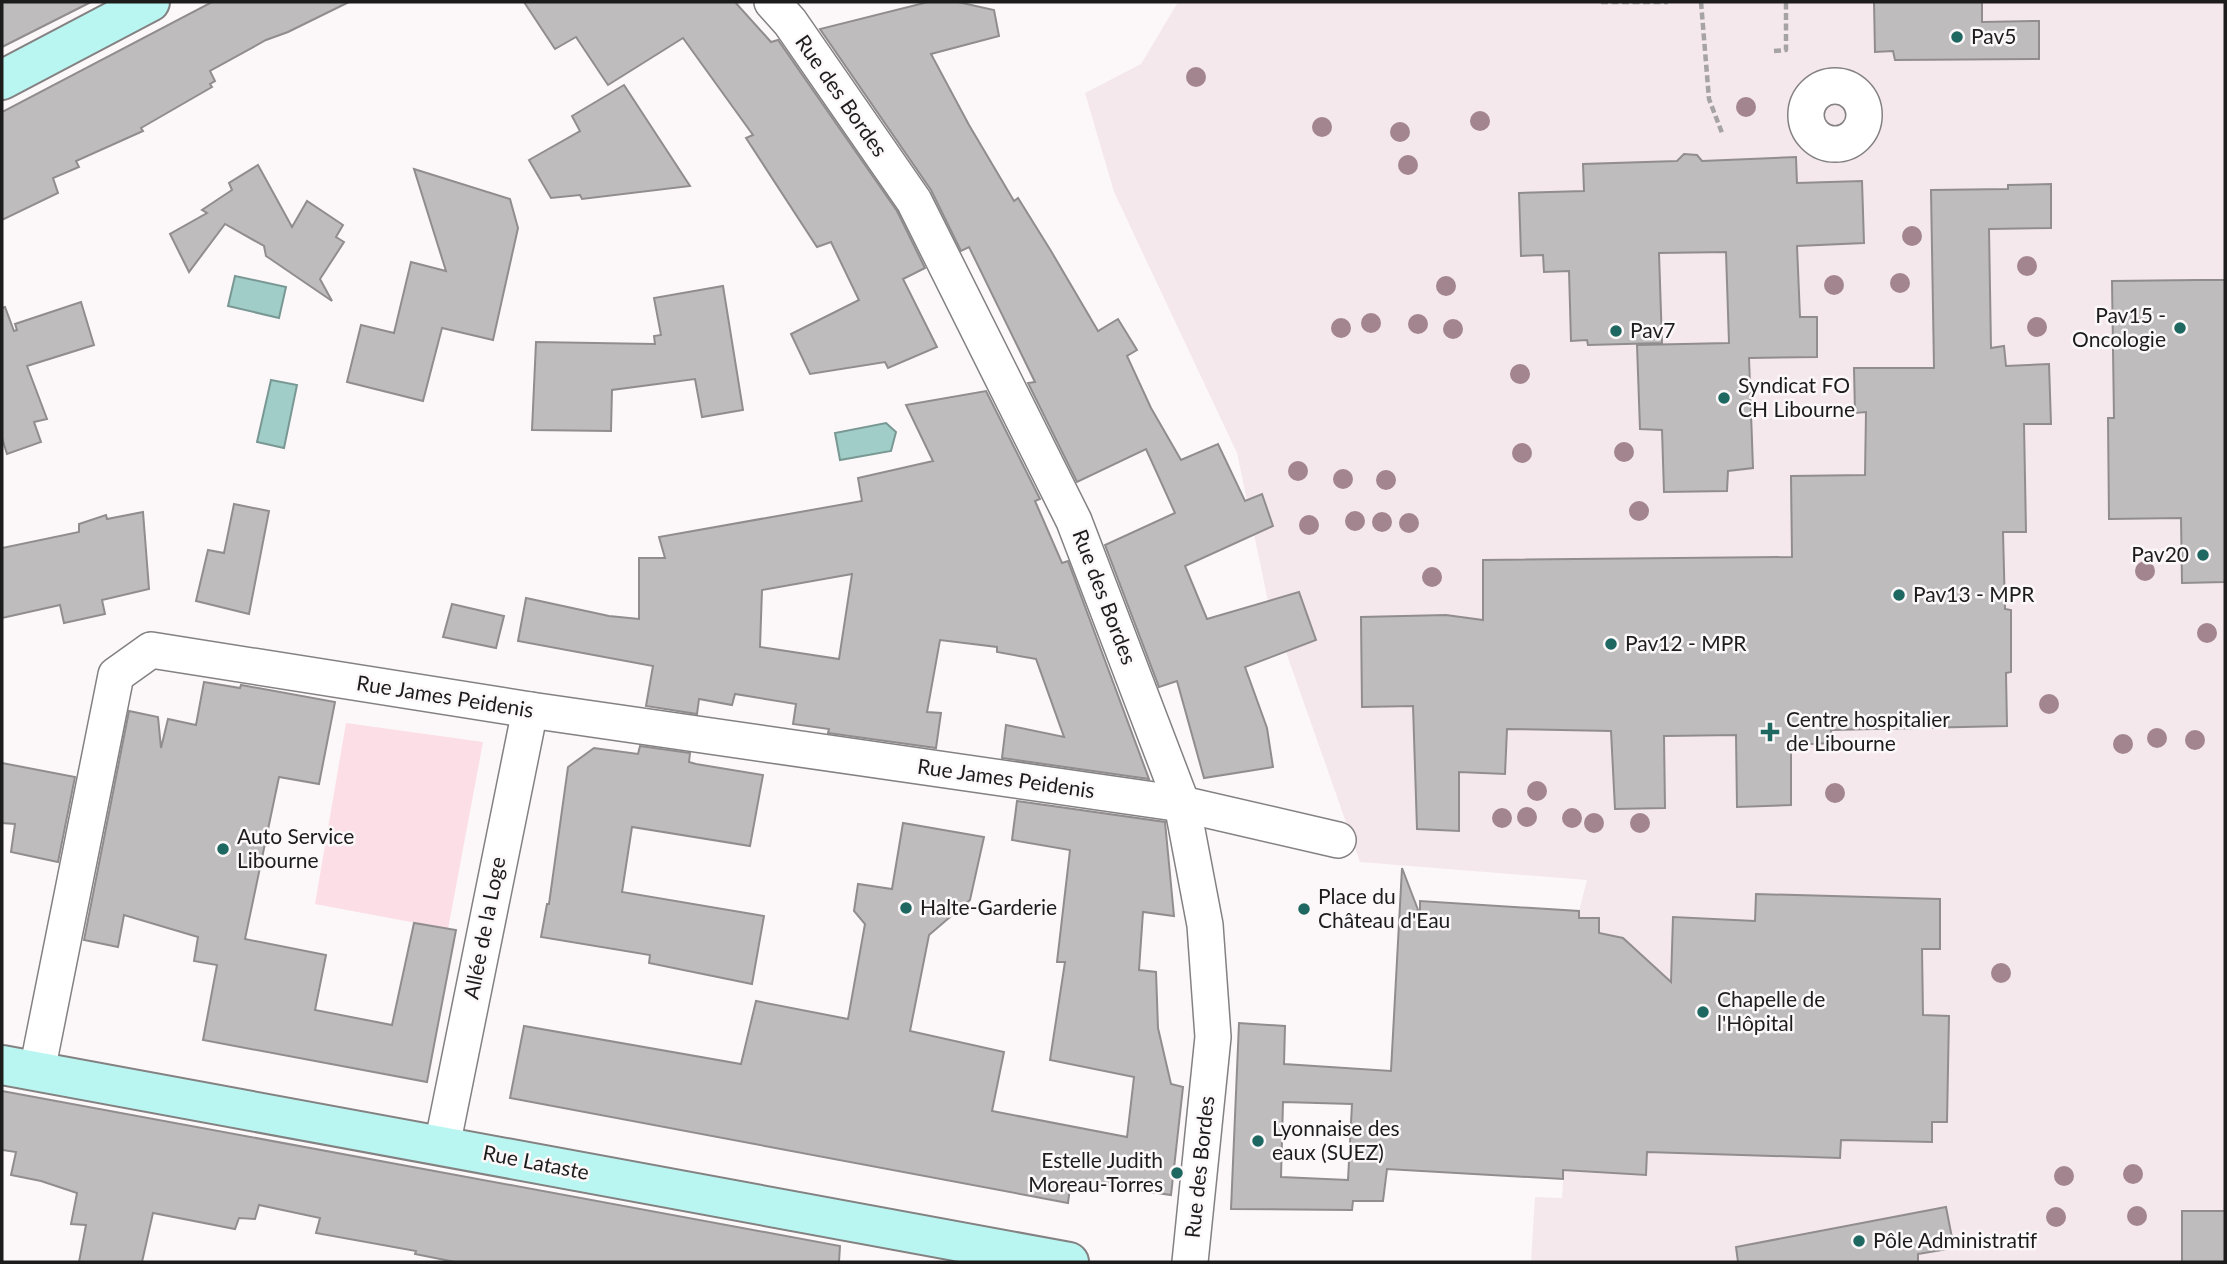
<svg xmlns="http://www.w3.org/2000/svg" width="2227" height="1264" font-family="Lato,sans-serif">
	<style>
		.built { fill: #f5e8ec }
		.green { fill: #fbdee6 }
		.water { fill: #a0cdc7; stroke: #799894; stroke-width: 2 }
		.building { fill: #bfbcbd; stroke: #918d8f; stroke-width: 2; fill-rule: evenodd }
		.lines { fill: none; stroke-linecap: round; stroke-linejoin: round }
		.street-casing { stroke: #848182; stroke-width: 38 }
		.secondary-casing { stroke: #848182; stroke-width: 42 }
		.path { stroke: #a6a3a4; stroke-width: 4.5; stroke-dasharray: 7 3.5; stroke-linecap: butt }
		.street { stroke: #fff; stroke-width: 35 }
		.secondary { stroke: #baf6f1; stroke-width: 38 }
		.tree { fill: #a38590 }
		.poi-dot { fill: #1e6861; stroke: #fcf8f9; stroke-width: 2.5 }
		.labels { text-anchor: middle; stroke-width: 5; stroke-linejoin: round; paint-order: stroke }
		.poi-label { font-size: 21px; fill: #1d1c1c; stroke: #fcf8f9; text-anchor: start }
		.street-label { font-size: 21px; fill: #1d1c1c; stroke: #fcf8f9 }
	</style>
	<rect width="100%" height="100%" fill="#fcf8f9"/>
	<!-- built -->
	<path class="built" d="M1178,2H2225V1262H1531L1535,1197L1562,1198L1579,911L1587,880L1360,862L1268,601L1237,453L1114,192L1085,93L1141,64Z"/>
	<!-- green -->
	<path class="green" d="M346,723L483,742L448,929L315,904Z"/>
	<!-- water -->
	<g class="water">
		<path d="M235,276L286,287L279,318L228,306Z"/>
		<path d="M271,380L297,385L284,448L257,442Z"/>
		<path d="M886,423L896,432L891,451L840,460L835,433Z"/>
	</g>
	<!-- building -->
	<g class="building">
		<path d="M2,2H91L2,47Z"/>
		<path d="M212,2H349L288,32L266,40L210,71L215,81L210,84L212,87L141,128L143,131L76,161L79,167L53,178L58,193L2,220V112Z"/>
		<path d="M524,2H735L771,42L778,40L897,211L925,268L903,279L937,347L888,368L885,362L810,374L791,334L859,300L831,242L817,247L746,138L753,135L683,38L608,85L576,37L555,49Z"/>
		<path d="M928,2H958L994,10L999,36L931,54L969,125L1014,201L1018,198L1051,251L1098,331L1118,319L1137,350L1127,356L1151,408L1181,460L1218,444L1245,501L1262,494L1273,526L1185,566L1207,619L1299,592L1316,640L1245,667L1267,728L1273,767L1204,778L1177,681L1159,687L1105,545L1175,513L1146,449L1077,482L1028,383L1035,382L969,247L961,251L931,190L820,29Z"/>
		<path d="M1874,2H1982V22L2039,21V59L1895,60L1893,51L1875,52Z"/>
		<path d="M624,85L690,186L582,199L580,195L551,198L529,160L580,131L572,116Z"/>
		<path d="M1684,154L1697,155L1702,161L1796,157L1797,183L1862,181L1864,243L1797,246L1800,317H1817V357L1749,358L1753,468L1728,471L1727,491L1664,492L1662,430L1640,429L1637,345L1729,343L1726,252L1659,253L1662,343L1588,345L1587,340L1571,341L1569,271L1544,272L1543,255L1521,256L1519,193L1584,191L1583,164L1677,161Z"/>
		<path d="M258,165L292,227L307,201L343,225L336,237L344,242L320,279L332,301L266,256L264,246L225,224L189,272L170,234L207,213L202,210L232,190L229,183Z"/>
		<path d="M414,169L510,199L518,228L493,340L442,328L423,401L347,382L361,325L394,333L411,262L446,271Z"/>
		<path d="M2051,184V228L1989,229L1991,348L2004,346L2006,366L2049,364L2051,424H2024L2026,532H2003L2005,609L2011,610V672L2006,673L2007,726L1831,730L1832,743L1791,745V805L1737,807L1736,735L1664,736L1665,808L1615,809L1611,731L1507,729L1505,774L1459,772V831L1417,829L1413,706L1362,707L1361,617L1446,615L1483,620V560L1792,557L1791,476L1865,475L1866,412L1855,413L1854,368H1934L1931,190L2008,189V185Z"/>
		<path d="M2196,280H2225V582L2182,583L2181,518L2109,519L2108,418H2114L2112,281Z"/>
		<path d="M723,286L743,410L702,417L695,379L612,390L611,431L532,430L536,342L655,344L654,336L661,335L654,298Z"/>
		<path d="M81,302L94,345L27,366L47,419L34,422L41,442L7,454L2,438V308L5,307L14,331L17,330L15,324Z"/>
		<path d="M986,391L1040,499L1035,501L1062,563L1068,561L1149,779L1002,758L1006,725L1064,737L1036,659L997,652V647L940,640L927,712L941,713L936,748L828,733L829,729L793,724L796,704L735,694L732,705L699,699L697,714L646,706L653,666L518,641L526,598L609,616L639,619V558H665L659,537L862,501L858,478L933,461L906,405ZM852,574L839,659L760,647L762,590Z"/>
		<path d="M234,504L269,511L249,614L196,601L208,550L224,553Z"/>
		<path d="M143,512L149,589L102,600L105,614L64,623L60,605L2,618V548L79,532V524L106,515L107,519Z"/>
		<path d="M452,604L504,616L496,648L443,637Z"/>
		<path d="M204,682L240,688L241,685L335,702L319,784L279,777L245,939L326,955L315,1010L392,1025L414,923L456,930L427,1082L203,1040L217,965L194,961L198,937L124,915L118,947L84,940L129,711L158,717L161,748L168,719L196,725Z"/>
		<path d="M640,746L690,753L689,762L696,764L763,775L750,846L632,827L622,892L764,916L752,984L649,963L650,955L541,937L547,904H549L568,767L594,748L638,754Z"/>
		<path d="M2,763L75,777L58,862L11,852L15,824L2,823Z"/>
		<path d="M1017,801L1165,822L1174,916L1143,912L1139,970L1156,972L1158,1028L1171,1084L1183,1087L1171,1195L1071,1180L1068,1203L510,1098L524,1026L741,1064L756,1001L848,1019L865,924L854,911L858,884L892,889L903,823L984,837L970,900L929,935L910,1031L1004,1052L992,1111L1127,1137L1134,1077L1050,1060L1065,962H1057L1070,850L1012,840Z"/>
		<path d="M1402,868L1420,915V901L1579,911V918H1599V933L1623,938L1671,982L1673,917L1755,921L1756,894L1940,899V949H1922L1923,1015L1949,1016L1947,1122H1932V1142L1841,1140L1840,1158L1647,1152L1646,1175L1563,1170V1179L1387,1169L1383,1201H1353L1352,1210L1231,1209L1239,1023L1285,1026L1284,1064L1391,1071ZM1283,1102L1352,1104L1348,1180L1281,1177Z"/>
		<path d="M2,1091L840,1246L839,1262H455L415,1254L416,1251L316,1233L320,1218L259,1205L255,1219L239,1218L235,1229L153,1213L142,1262H79L86,1225L71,1224L77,1193L41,1181L11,1175L16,1152L2,1150Z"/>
		<path d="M1946,1207L1954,1248L1918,1254V1262H1738L1736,1247Z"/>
		<rect x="2182" y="1211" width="43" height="51"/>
	</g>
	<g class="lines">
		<!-- street casing -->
		<g class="street-casing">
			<g id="street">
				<path d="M772,2L790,22L914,201L1074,521L1182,804L1205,925L1213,1037L1190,1262"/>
				<circle cx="1835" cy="115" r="29"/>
				<path d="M37,1071L116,675L151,650L530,710L1182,804L1338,840"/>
				<path d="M442,1146L530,710"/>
			</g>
		</g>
		<!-- secondary casing -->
		<g class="secondary-casing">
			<g id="secondary">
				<path d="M2,80L150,2"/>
				<path d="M2,1065L1069,1262"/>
			</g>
		</g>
		<!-- path -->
		<g class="path">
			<path d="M1601,2H1668"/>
			<path d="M1701,2L1709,99L1722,133"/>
			<path d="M1774,51L1786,50V2"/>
		</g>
		<!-- street -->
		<use href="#street" class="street"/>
		<!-- secondary -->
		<use href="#secondary" class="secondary"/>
	</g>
	<!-- trees -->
	<g class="tree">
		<circle cx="1196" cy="77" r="10"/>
		<circle cx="1746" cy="107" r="10"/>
		<circle cx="1480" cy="121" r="10"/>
		<circle cx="1322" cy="127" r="10"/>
		<circle cx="1400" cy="132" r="10"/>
		<circle cx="1408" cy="165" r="10"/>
		<circle cx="1912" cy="236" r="10"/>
		<circle cx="2027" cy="266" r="10"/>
		<circle cx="1900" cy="283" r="10"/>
		<circle cx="1834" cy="285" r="10"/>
		<circle cx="1446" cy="286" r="10"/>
		<circle cx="1371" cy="323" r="10"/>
		<circle cx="1418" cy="324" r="10"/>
		<circle cx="2037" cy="327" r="10"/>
		<circle cx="1341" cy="328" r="10"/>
		<circle cx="1453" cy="329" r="10"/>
		<circle cx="1520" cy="374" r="10"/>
		<circle cx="1624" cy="452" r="10"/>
		<circle cx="1522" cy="453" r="10"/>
		<circle cx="1298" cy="471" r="10"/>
		<circle cx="1343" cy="479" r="10"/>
		<circle cx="1386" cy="480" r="10"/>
		<circle cx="1639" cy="511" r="10"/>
		<circle cx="1355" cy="521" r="10"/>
		<circle cx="1382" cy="522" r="10"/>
		<circle cx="1409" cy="523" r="10"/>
		<circle cx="1309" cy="525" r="10"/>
		<circle cx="2145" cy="571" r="10"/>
		<circle cx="1432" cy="577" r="10"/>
		<circle cx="2207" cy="633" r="10"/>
		<circle cx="2049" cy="704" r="10"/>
		<circle cx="2157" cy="738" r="10"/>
		<circle cx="2195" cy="740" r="10"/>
		<circle cx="2123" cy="744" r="10"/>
		<circle cx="1537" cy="791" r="10"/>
		<circle cx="1835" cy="793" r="10"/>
		<circle cx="1527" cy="817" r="10"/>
		<circle cx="1502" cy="818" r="10"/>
		<circle cx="1572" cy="818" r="10"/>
		<circle cx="1594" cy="823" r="10"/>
		<circle cx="1640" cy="823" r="10"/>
		<circle cx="2001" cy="973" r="10"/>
		<circle cx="2133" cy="1174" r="10"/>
		<circle cx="2064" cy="1176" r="10"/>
		<circle cx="2137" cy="1216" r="10"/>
		<circle cx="2056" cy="1217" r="10"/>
	</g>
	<!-- markers -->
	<g class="poi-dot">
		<circle cx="1957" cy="37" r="7"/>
		<circle cx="2180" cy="328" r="7"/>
		<circle cx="1616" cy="331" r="7"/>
		<circle cx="1724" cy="398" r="7"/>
		<circle cx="2203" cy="555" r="7"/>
		<circle cx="1899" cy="595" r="7"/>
		<circle cx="1611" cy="644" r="7"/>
		<path d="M1766.5 721.5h7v7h7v7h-7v7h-7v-7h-7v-7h7z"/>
		<circle cx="223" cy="849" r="7"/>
		<circle cx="906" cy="908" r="7"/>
		<circle cx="1304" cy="909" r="7"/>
		<circle cx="1703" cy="1012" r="7"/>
		<circle cx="1258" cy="1141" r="7"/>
		<circle cx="1177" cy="1173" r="7"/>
		<circle cx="1859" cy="1241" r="7"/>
	</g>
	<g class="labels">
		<!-- poi labels -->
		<g class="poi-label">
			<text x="1971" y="44">Pav5</text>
			<text x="2166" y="323" text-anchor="end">Pav15 -<tspan x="2166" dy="24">Oncologie</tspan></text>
			<text x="1630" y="338">Pav7</text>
			<text x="1738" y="393">Syndicat FO<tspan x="1738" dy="24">CH Libourne</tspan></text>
			<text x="2189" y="562" text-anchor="end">Pav20</text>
			<text x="1913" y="602">Pav13 - MPR</text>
			<text x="1625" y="651">Pav12 - MPR</text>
			<text x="1786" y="727">Centre hospitalier<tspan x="1786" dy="24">de Libourne</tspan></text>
			<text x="237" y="844">Auto Service<tspan x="237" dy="24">Libourne</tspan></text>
			<text x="1318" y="904">Place du<tspan x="1318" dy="24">Château d'Eau</tspan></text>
			<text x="920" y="915">Halte-Garderie</text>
			<text x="1717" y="1007">Chapelle de<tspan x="1717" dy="24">l'Hôpital</tspan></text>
			<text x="1272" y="1136">Lyonnaise des<tspan x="1272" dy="24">eaux (SUEZ)</tspan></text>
			<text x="1163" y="1168" text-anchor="end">Estelle Judith<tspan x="1163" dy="24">Moreau-Torres</tspan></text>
			<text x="1873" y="1248">Pôle Administratif</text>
		</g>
		<!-- street labels -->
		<g class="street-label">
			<text transform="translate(841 96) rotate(55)" y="7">Rue des Bordes</text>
			<text transform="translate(1104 597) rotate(69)" y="7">Rue des Bordes</text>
			<text transform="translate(445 697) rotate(9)" y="7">Rue James Peidenis</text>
			<text transform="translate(1006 779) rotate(8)" y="7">Rue James Peidenis</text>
			<text transform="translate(485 928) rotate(-79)" y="7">Allée de la Loge</text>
			<text transform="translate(536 1163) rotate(11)" y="7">Rue Lataste</text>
			<text transform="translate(1200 1167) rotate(-84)" y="7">Rue des Bordes</text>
		</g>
	</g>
	<!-- border -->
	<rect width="2227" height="1264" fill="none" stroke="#1d1c1c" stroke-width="7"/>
</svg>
